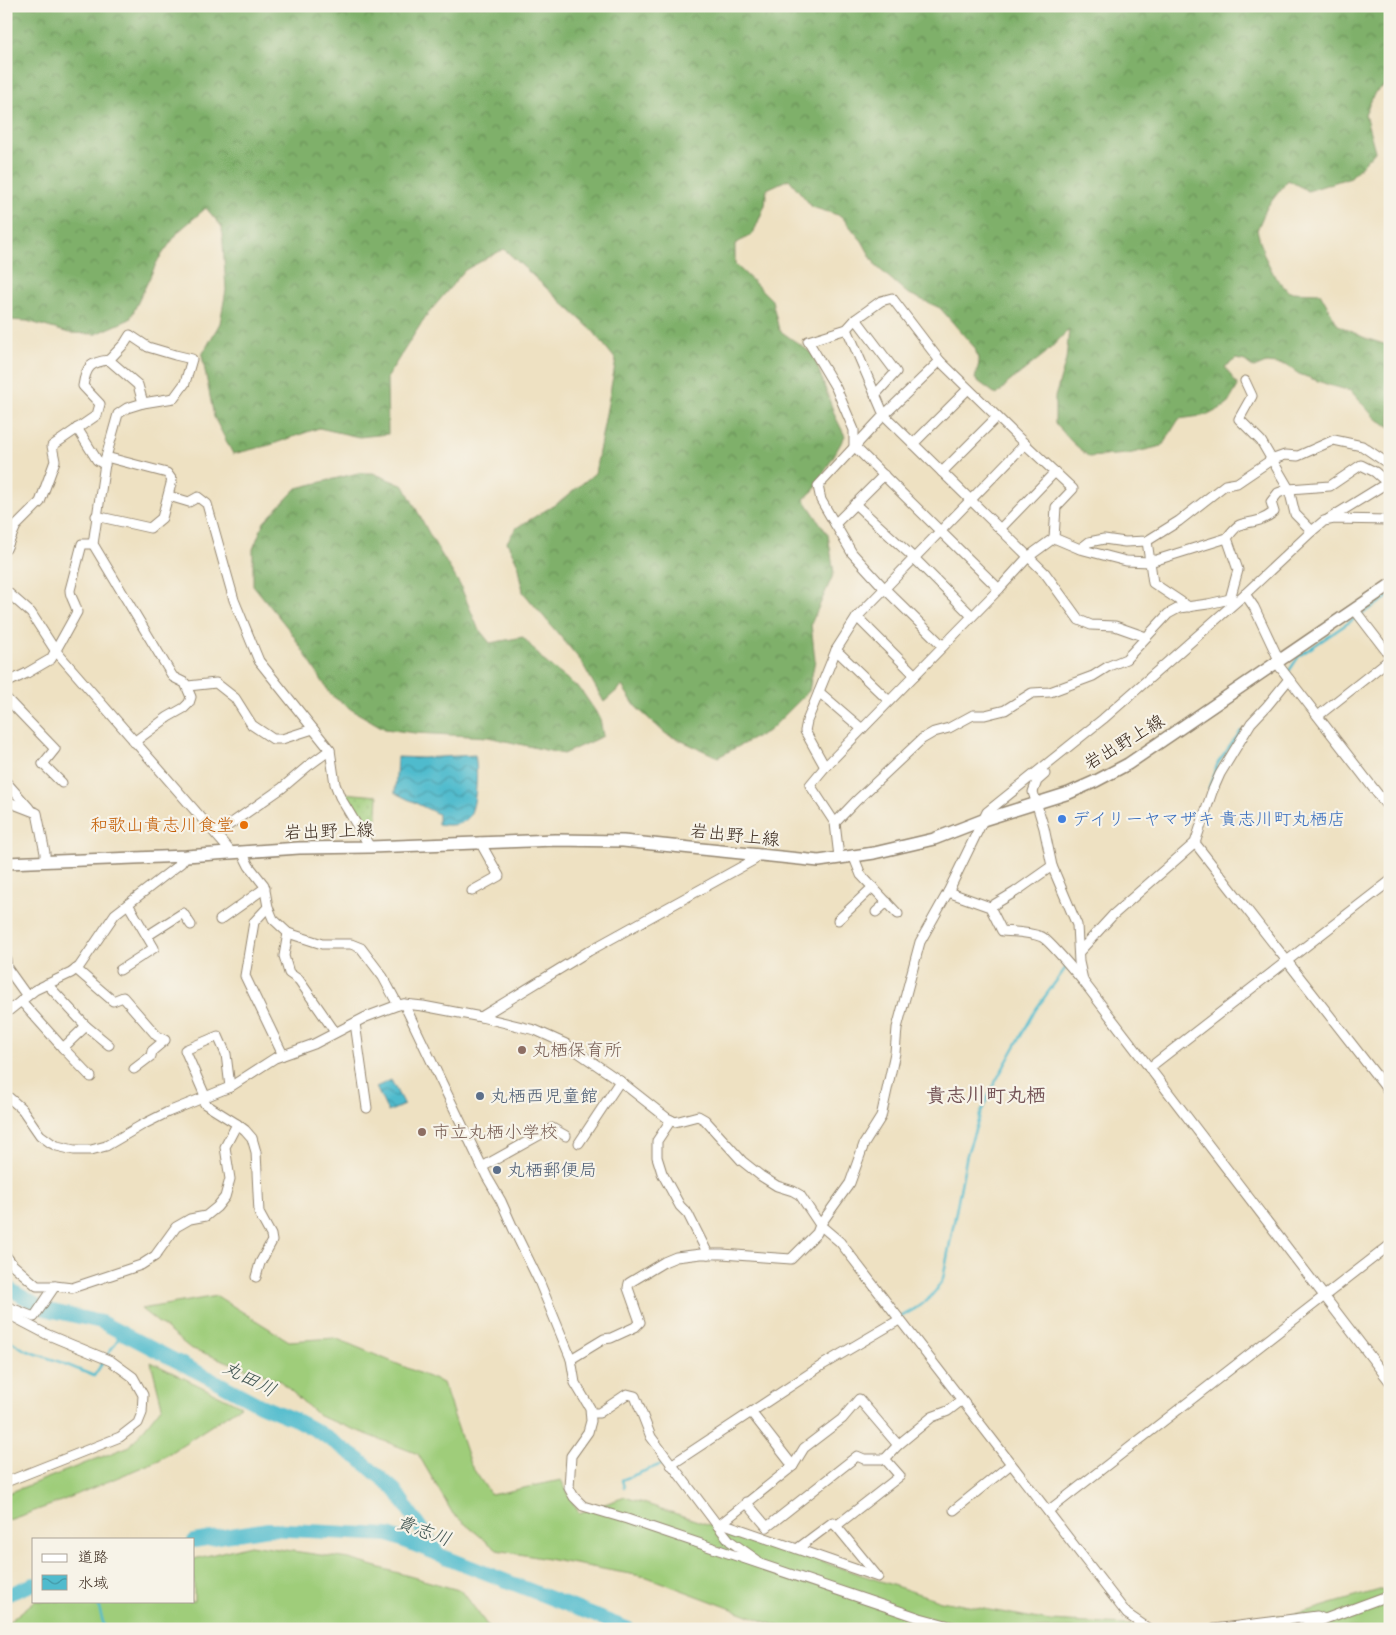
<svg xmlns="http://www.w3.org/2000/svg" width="1396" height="1635" font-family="Delius,'Klee One',sans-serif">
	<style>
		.grass { fill: #9fcd7a; stroke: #6d7c4c }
		.forest { fill: url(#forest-crowns); stroke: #5d6d44 }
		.park { fill: url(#park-dots); stroke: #6d7c4c }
		.water { fill: url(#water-waves); stroke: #467276 }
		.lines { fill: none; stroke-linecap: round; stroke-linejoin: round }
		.stream { stroke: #50bbcd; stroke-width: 2.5 }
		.river { stroke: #50bbcd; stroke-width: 14 }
		.minor-casing { stroke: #948670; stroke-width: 11 }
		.major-casing { stroke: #948670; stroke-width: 14 }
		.minor { stroke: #fff; stroke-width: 9 }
		.major { stroke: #fff; stroke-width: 11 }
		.shop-dot { fill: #3f7fe0; stroke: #f7f3e8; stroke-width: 2 }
		.food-dot { fill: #e8710a; stroke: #f7f3e8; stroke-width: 2 }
		.education-dot { fill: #8d6e63; stroke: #f7f3e8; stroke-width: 2 }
		.service-dot { fill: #5c6f8a; stroke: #f7f3e8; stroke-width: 2 }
		.labels { text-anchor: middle; stroke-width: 4.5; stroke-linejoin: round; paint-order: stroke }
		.street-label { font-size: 18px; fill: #3b2a1e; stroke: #f7f3e8 }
		.shop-label { font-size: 18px; fill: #366cbe; stroke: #f7f3e8; text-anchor: start }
		.food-label { font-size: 18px; fill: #c56008; stroke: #f7f3e8; text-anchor: end }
		.education-label { font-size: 18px; fill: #785e54; stroke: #f7f3e8; text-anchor: start }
		.service-label { font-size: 18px; fill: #4e5e75; stroke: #f7f3e8; text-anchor: start }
		.water-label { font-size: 19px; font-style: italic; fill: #415653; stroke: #f7f3e8 }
		.quarter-label { font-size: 20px; font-weight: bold; fill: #745356; stroke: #f7f3e8 }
	</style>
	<defs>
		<pattern id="forest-crowns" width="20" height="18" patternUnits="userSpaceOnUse" patternTransform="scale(1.25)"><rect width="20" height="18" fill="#7fb06a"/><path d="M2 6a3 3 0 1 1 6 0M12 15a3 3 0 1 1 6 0" fill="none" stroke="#698f57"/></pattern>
		<pattern id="park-dots" width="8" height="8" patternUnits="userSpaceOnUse" patternTransform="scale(1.25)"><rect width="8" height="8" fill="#9fcd7a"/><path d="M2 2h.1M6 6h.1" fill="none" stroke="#8ab069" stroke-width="1.8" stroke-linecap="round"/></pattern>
		<pattern id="water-waves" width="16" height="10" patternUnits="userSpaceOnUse" patternTransform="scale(1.25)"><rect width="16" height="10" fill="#50bbcd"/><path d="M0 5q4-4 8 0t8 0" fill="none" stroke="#4498a6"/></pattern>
	</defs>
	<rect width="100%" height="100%" fill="#f7f3e8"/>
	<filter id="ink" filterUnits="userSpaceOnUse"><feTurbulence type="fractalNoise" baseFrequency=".02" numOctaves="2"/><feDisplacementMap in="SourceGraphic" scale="10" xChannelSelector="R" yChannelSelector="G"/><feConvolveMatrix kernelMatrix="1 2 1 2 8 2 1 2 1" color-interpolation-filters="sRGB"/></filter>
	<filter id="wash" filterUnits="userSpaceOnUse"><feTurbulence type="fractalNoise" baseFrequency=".0096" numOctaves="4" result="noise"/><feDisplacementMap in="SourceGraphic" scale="20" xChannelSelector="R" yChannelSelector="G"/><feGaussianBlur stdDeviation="1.12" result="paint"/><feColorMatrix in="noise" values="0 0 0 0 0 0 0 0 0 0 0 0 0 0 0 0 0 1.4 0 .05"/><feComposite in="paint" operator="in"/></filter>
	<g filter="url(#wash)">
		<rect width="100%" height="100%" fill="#eee1c2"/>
		<!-- grass -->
		<g class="grass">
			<path d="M217,1296L289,1341L335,1338L443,1383L470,1464L491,1495L561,1480L579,1513L625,1497L941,1601L1050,1621L1184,1628L1297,1614L1383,1589L1390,1605V1629H785L647,1577L497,1550L453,1514L418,1454L319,1416L280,1381L190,1348L141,1309Z"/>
			<path d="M151,1362L241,1406L159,1460L54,1504L6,1521V1494L130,1446L162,1406Z"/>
			<path d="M250,1545L349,1559L462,1591L490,1629H6V1624L35,1601H194V1559Z"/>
		</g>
		<!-- forest -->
		<g class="forest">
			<path d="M6,6H1390V82L1375,92L1365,114L1375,151L1351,177L1308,191L1288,180L1267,207L1257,230L1264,255L1275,277L1289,292L1320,293L1338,325L1365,338L1390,346V427L1375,418L1351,391L1329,385L1299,374L1286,365L1266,363L1254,368L1245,361L1236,359L1225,367L1238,386L1227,405L1208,415L1179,419L1162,446L1128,454L1089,457L1071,441L1055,423V397L1066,360L1069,329L1046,353L1008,383L997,395L975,379L979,363L975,348L940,308L907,293L876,266L862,241L841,216L812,207L789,179L767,189L765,205L753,234L735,244V264L772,300L779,330L813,354L835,416L845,436L814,490L804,499L828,535L834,573L811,624L815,660L809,691L770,730L718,757L666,734L636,707L622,686L604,702L581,661L523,592L519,567L507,542L516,528L561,501L595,473L616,360L593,331L504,249L465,270L426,316L387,377L388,434L359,437L319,428L270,445L233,454L214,417L202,355L220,323L226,290L222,227L206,208L179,231L158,260L130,319L96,334L69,333L27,321L6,320Z"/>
			<path d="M358,473H373L404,486L431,537L460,585L478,628L490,643L523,637L544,661L581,690L600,718L603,736L563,754L488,737L415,733L385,729L352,710L331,695L291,632L253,585V549L264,522L297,488Z"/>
		</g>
		<!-- park -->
		<path class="park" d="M343,793L378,796L376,831L373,836L367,835Z"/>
		<!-- water -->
		<g class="water">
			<path d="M475,755C478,768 477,807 468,818C461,826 447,826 438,824V814L395,793L397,757L422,758Z"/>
			<path d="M391,1080L404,1105L388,1112L376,1087Z"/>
		</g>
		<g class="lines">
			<!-- stream -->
			<g class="stream">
				<path d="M1362,614L1390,596"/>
				<path d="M1287,674L1299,656L1357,617"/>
				<path d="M1209,788L1218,763L1241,731"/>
				<path d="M901,1317C921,1305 932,1300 943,1279L967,1154L980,1115L992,1088L1036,1009L1067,966"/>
				<path d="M6,1338L25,1350L60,1362L94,1376L122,1333"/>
				<path d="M624,1487L622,1480L667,1462"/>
				<path d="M97,1601L105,1629"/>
			</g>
			<!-- river -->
			<g class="river">
				<path d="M6,1287L44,1309L101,1322L219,1383L260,1405L296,1420L317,1431L359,1459L395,1490L439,1555"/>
				<path d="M194,1541L268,1529L389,1535L629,1629"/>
				<path d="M6,1595L34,1584"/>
			</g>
		</g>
	</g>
	<g filter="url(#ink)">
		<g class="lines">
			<!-- minor casing -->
			<g class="minor-casing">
				<g id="minor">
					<path d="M856,319L896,372L875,395"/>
					<path d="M847,329L884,415L1045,573L1079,620L1091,625L1115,626L1146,637"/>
					<path d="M109,360L125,343L130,335L148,347L175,355L192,359L185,383L174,398L143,403"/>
					<path d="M940,361L884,415L818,486L821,500L852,553L885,589L943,646"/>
					<path d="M1245,381L1252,396L1239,419L1261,441L1289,489L1295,514L1312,531"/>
					<path d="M77,428L97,460L105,465"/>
					<path d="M913,444L968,389"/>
					<path d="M942,472L997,417"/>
					<path d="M169,496L189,502L198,497L207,504L234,600L259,661L330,750L335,784L340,797L370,847"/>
					<path d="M855,504L914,558L972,616"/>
					<path d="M96,516L150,528L162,518L172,480L167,473L106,457"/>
					<path d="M1327,520L1387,483"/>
					<path d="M835,524L884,475"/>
					<path d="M1000,529L1055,472"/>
					<path d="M1054,538L1080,549L1089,542L1104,539L1125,542L1147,541L1179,521L1225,485L1237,483L1271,460L1285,455L1298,456L1334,440L1362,446L1390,465"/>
					<path d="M1227,538L1238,570L1230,599"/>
					<path d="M1147,541L1153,583L1189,607"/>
					<path d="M6,549L16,526L40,502L55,461L52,446L97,415L100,404L83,386C86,367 90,362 109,360L138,385L143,403L127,408L118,414L106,457L93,544L173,677L185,683L191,697L189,703L184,708L168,717L134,742"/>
					<path d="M1080,549L1126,561L1150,562L1227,538C1241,519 1241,526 1260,520C1265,518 1270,515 1274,512L1271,502L1278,493L1289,489L1330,486L1361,465L1375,472L1390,485"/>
					<path d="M999,589L854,446V430L836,388L808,341L847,329L856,319L881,301L892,298L940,361L1025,444L1073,489L1056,507L1054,538"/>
					<path d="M6,591L31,613L55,650L232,853"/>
					<path d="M1245,594L1254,607L1279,660"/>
					<path d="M1354,609L1390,656"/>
					<path d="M857,617L915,675"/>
					<path d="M836,650L889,701"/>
					<path d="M1276,662L1390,810"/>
					<path d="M6,683L27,673L51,659L77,612C76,603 70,598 70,590L82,544H93"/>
					<path d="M188,686L216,683L235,698L252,725L273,739H282L313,729"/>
					<path d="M819,692L862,729"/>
					<path d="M6,698L55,749L43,764L62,783"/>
					<path d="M1318,716L1390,659"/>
					<path d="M825,767L805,731L807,721L836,650L857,617L1025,444"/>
					<path d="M1045,774L1037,781L1033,792L1044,828L1052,866L1077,925L1079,962L1083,980"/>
					<path d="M6,782L29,808"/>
					<path d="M6,801L37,813L45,853V861"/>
					<path d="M835,823L856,801L922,739L934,732L949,728L973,715H985L1005,710L1032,693L1050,692L1093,676L1109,666L1126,659L1168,614L1179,608L1208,604L1230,599L1236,601"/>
					<path d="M216,834L282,788L308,766L330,750"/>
					<path d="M1195,843L1390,1093"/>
					<path d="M242,852L249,866L264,885L268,907L273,919L288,933L322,944H351L361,948L383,977L398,1005"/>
					<path d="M853,855L861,875L898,914"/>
					<path d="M839,857L835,823L810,785L825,767L999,589L1028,557L1054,538"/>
					<path d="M472,891L499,876L480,842"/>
					<path d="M948,892L990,907L1002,931C1015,932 1030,932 1042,937C1050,941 1075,972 1083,981L1390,1382"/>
					<path d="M268,907L254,922L245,976L283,1055"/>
					<path d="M990,907L1015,892L1052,866"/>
					<path d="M876,912L887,902"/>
					<path d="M220,920L265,888"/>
					<path d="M838,920L873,887"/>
					<path d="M288,933L284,956L289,973L299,980L335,1032"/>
					<path d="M147,936L183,913L191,925"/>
					<path d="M1079,952L1113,915L1195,843L1212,792L1220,774L1251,723L1267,706L1289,679"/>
					<path d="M6,959L7,968L27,996"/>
					<path d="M76,969L113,1001L123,997L157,1036L165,1040L152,1051L151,1056L134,1069"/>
					<path d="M120,970L154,948L128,904"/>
					<path d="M47,984L86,1026L109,1045"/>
					<path d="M21,1001L63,1048L91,1077"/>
					<path d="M404,1004L487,1177L501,1201L513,1228L539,1281L571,1359L575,1383L590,1408L591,1421L588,1432L571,1456L569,1488L574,1497L583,1506L627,1519L920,1618L961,1629"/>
					<path d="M6,1013L35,990L71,973L79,967L115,914L181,863L186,856"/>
					<path d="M481,1017L589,951L743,866L754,860L757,854"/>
					<path d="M355,1023L367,1108"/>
					<path d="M63,1048L86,1026"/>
					<path d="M1149,1068L1390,881"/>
					<path d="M6,1095L22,1109L40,1135L51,1143L57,1146L74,1150H91L106,1146L142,1125L168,1112L230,1087L275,1058L314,1044L366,1017L398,1005L404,1004L423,1006L481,1017L535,1030L566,1044L620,1081L667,1118L675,1122L698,1116L705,1120L742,1161L761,1176L777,1186L793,1191L800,1195L820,1225L840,1242L1127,1614L1149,1629"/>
					<path d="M206,1098L185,1050L218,1036L226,1054L230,1087"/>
					<path d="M671,1120L657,1141V1157L662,1173L680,1206L688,1214L708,1254"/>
					<path d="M237,1124L245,1130L252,1138L256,1152L259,1213L271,1235L272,1241L260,1263L256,1277"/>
					<path d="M579,1143L620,1081"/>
					<path d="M482,1167L552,1128L566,1136"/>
					<path d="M6,1256L13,1265L37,1286H55"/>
					<path d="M6,1306L34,1317L55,1286L72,1288L141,1265L155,1256L176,1227L190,1219L206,1216L217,1207L225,1197L230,1179L225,1147L237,1124L205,1104L202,1099"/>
					<path d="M6,1313L46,1334L111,1361L133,1377L143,1395L142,1413L138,1423L120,1437L6,1482"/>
					<path d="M571,1359L604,1339L611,1338L635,1327L640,1322L628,1288L629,1283L664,1262L676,1257L701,1254H722L791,1259L817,1233L820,1225L850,1183L864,1144L881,1117L895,1053L897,1028L920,942L948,892L987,812L1103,719L1245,594L1312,531L1324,521L1334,519L1390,520"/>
					<path d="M751,1412L793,1466"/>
					<path d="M591,1413H599L627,1394L635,1396L651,1437L718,1526L793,1466L804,1448L842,1419L859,1399L898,1445L932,1417L948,1411L961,1401"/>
					<path d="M671,1465L824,1364L899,1320"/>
					<path d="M746,1502L767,1527L857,1456L864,1459H885"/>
					<path d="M954,1510L1011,1464"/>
					<path d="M1048,1511L1390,1245"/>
					<path d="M722,1523L878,1577L833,1522L797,1549"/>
					<path d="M718,1526L730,1541L757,1560"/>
					<path d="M836,1526L900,1476L885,1459L898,1445"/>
					<path d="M1214,1629L1317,1616L1324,1619"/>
					<path d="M1298,1629L1390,1595"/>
				</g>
			</g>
			<!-- major casing -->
			<g class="major-casing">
				<path id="major" d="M6,863L186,856L299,848L370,847L555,840L623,841L819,861L874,853L934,839L983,820L1069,793L1096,781L1128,764L1390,585"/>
			</g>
			<!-- minor -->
			<use href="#minor" class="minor"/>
			<!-- major -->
			<use href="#major" class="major"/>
		</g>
	</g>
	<!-- markers -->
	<circle class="shop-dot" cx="1062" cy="819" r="5"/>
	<circle class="food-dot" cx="244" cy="825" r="5"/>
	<g class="education-dot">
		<circle cx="522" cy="1050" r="5"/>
		<circle cx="422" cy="1132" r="5"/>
	</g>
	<g class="service-dot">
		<circle cx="480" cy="1096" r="5"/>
		<circle cx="497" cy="1170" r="5"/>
	</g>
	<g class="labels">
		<!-- street labels -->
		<g class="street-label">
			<text transform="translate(1124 742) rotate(-31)" y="6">岩出野上線</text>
			<text transform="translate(329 831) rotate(-2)" y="6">岩出野上線</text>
			<text transform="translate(735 835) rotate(6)" y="6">岩出野上線</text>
		</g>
		<!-- shop labels -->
		<g class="shop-label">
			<text x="1072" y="825">デイリーヤマザキ 貴志川町丸栖店</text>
		</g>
		<!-- food labels -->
		<g class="food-label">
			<text x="234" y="831">和歌山貴志川食堂</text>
		</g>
		<!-- education labels -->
		<g class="education-label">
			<text x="532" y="1056">丸栖保育所</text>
			<text x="432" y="1138">市立丸栖小学校</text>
		</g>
		<!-- service labels -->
		<g class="service-label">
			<text x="490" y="1102">丸栖西児童館</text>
			<text x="507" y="1176">丸栖郵便局</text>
		</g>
		<!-- water labels -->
		<g class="water-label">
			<text transform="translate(250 1378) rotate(27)" y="7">丸田川</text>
			<text transform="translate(424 1530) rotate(20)" y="7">貴志川</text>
		</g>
		<!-- quarter labels -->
		<g class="quarter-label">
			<text x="986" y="1102">貴志川町丸栖</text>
		</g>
	</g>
	<!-- margin -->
	<rect width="1396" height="1635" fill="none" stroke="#f7f3e8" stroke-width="25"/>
	<!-- legend -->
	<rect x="32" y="1538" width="162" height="65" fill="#f7f3e8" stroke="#aca397"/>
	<rect x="42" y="1554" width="25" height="8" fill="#ffffff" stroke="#aca397"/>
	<text x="78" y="1562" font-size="15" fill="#3b2a1e">道路</text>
	<rect x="42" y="1575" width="25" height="15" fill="url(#water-waves)" stroke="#aca397"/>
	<text x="78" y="1588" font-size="15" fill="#3b2a1e">水域</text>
</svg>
